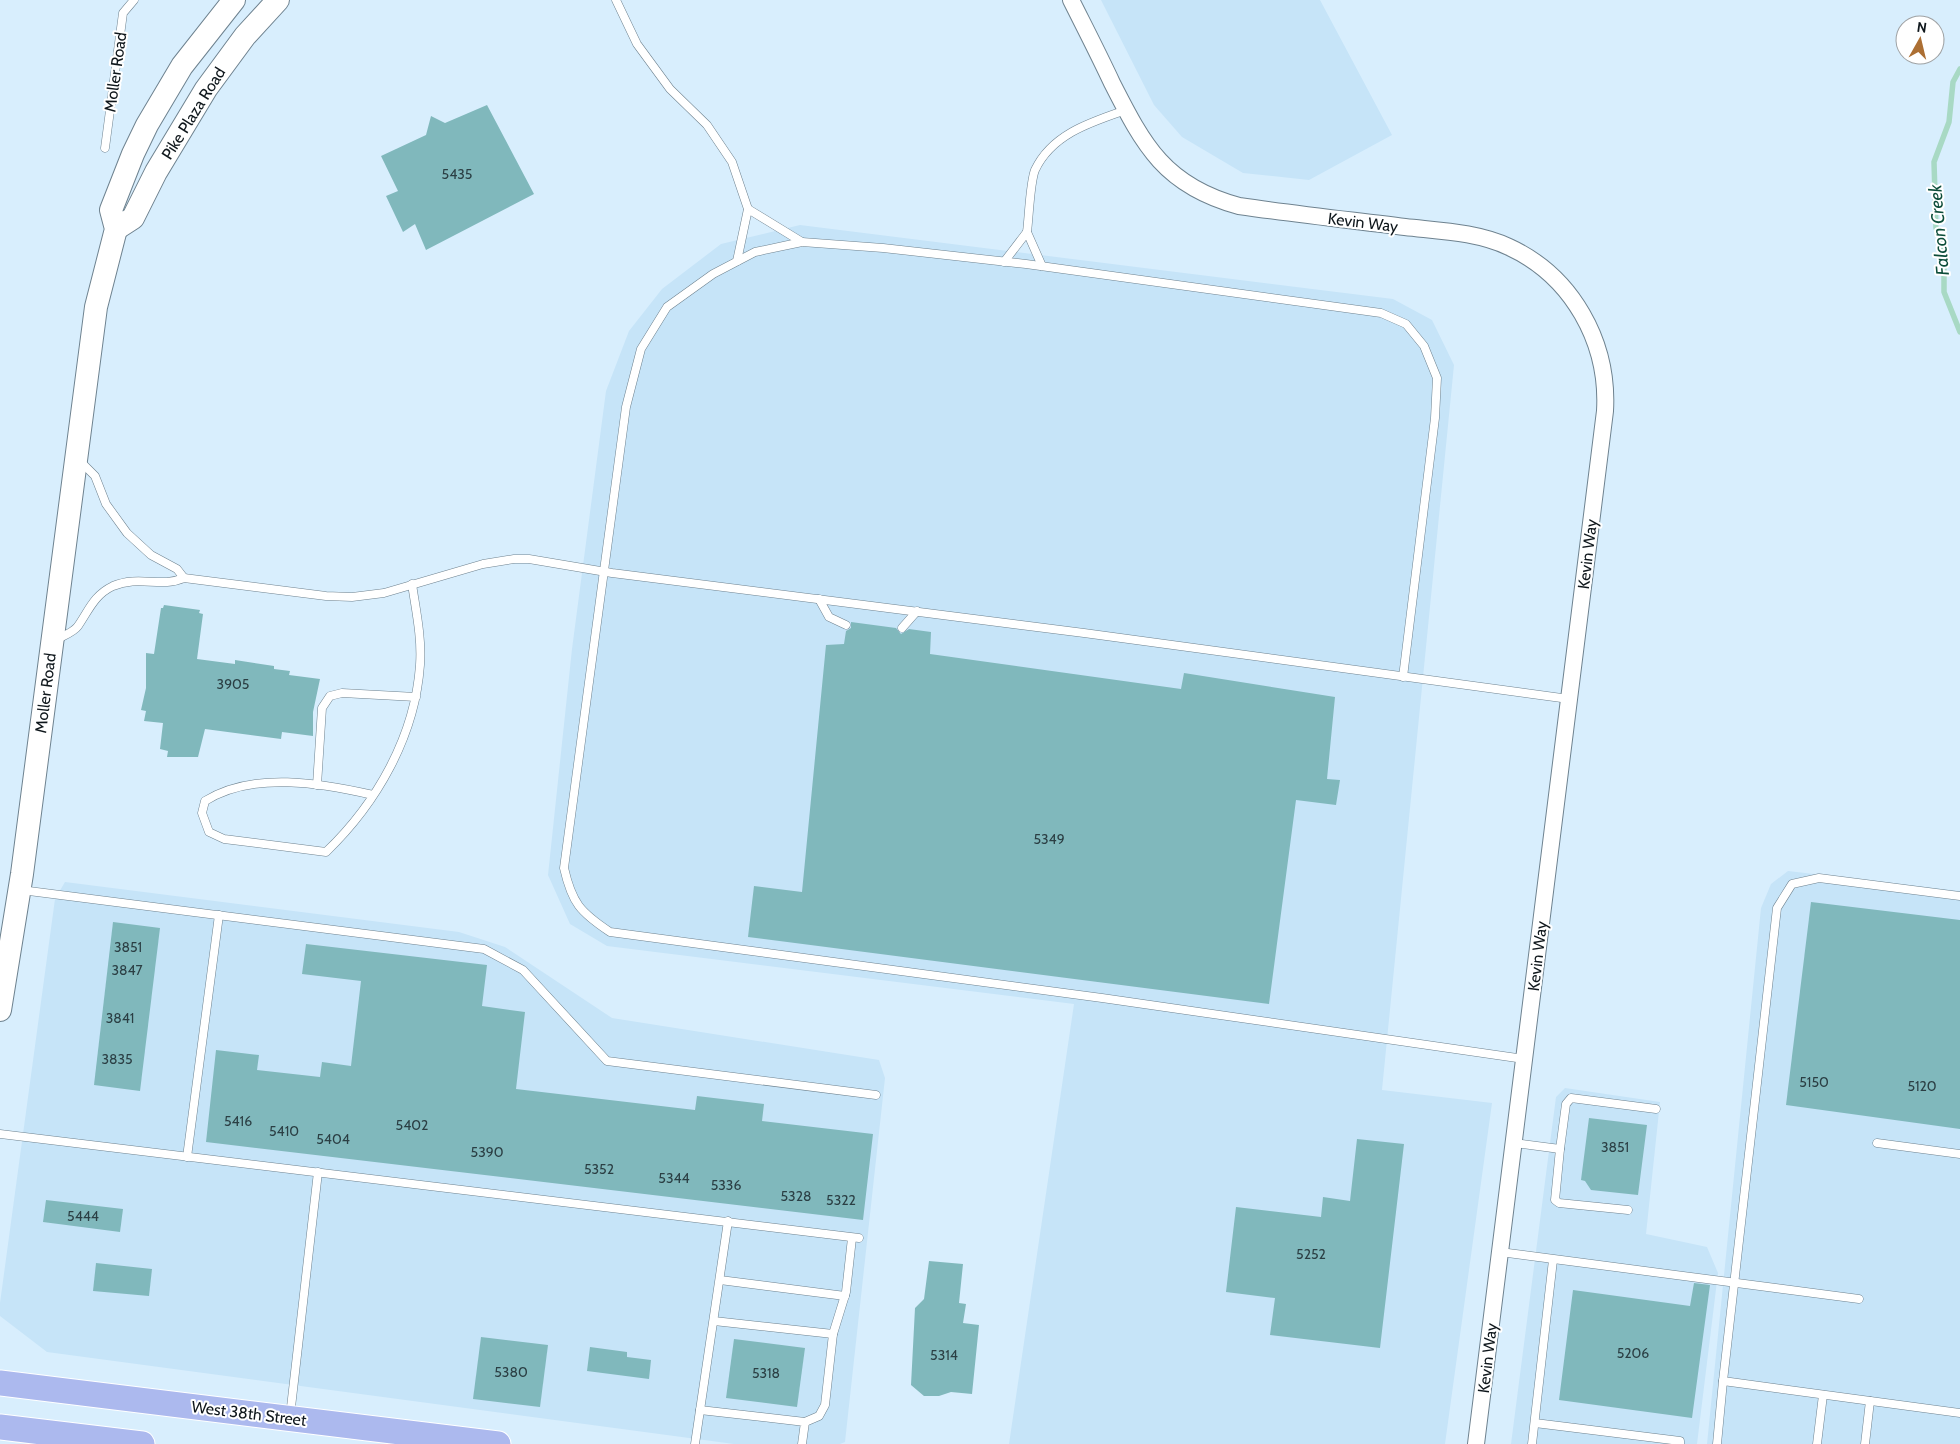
<svg xmlns="http://www.w3.org/2000/svg" width="1960" height="1444" font-family="Cabin,sans-serif">
	<style>
		.built { fill: #c6e4f8 }
		.lines { fill: none; stroke-linecap: round; stroke-linejoin: round }
		.stream { stroke: #a8d9c4; stroke-width: 5.5 }
		.building { fill: #80b8bc }
		.lane-casing { stroke: #6e828f; stroke-width: 9 }
		.street-casing { stroke: #6e828f; stroke-width: 18 }
		.secondary-casing { stroke: #6e828f; stroke-width: 24 }
		.primary-casing { stroke: #fff; stroke-width: 27 }
		.lane { stroke: #fff; stroke-width: 8 }
		.street { stroke: #fff; stroke-width: 16 }
		.secondary { stroke: #fff; stroke-width: 22 }
		.primary { stroke: #acb9ee; stroke-width: 25 }
		.labels { text-anchor: middle; stroke-width: 4; stroke-linejoin: round; paint-order: stroke }
		.number-label { font-size: 14px; fill: #2b3f44 }
		.street-label { font-size: 16px; fill: #0f171c; stroke: #fff }
		.water-label { font-size: 18px; font-style: italic; fill: #0d4d3a; stroke: #fff }
	</style>
	<rect width="100%" height="100%" fill="#d8eefd"/>
	<!-- built -->
	<g class="built">
		<path d="M1101,0H1320L1392,135L1309,180L1243,173L1182,137L1154,105Z"/>
		<path d="M800,225L1393,299L1432,320L1454,365L1382,1090L1492,1103L1445,1444H1009L1074,1004L607,946L570,924L548,875L572,649L606,391L629,331L662,289L721,244Z"/>
		<path d="M1788,871L1960,891V1444H1707L1761,908L1771,884Z"/>
		<path d="M65,882L459,932L505,947L612,1018L879,1060L885,1078L845,1442L840,1444H734L47,1352L0,1316V1303L55,899Z"/>
		<path d="M1565,1088L1660,1102L1646,1234L1707,1247L1718,1273L1697,1444H1511L1556,1097Z"/>
	</g>
	<g class="lines">
		<!-- stream -->
		<path class="stream" d="M1960,69L1953,82L1949,122L1934,162L1936,228L1942,242L1944,256V292L1960,332"/>
	</g>
	<!-- building -->
	<g class="building">
		<path d="M487,105L534,194L426,250L415,224L403,232L386,196L398,191L381,156L426,135L431,116L445,123Z"/>
		<path d="M164,605L200,610L199,613L203,614L197,659L235,664V660L274,666V669L290,671L289,675L320,679L313,712V736L282,732L281,739L205,729L198,757H167L168,751L160,749L163,723L144,721L146,711L141,710L146,688V653L154,654L161,608H163Z"/>
		<path d="M851,622L896,628L901,634L909,629L931,632L930,654L1181,689L1184,673L1335,697L1327,779L1340,780L1336,805L1296,800L1269,1004L748,937L754,886L802,892L826,645L844,644L846,631L851,628Z"/>
		<path d="M1811,902L1960,920V1129L1786,1105Z"/>
		<path d="M113,922L160,928L140,1091L94,1085Z"/>
		<path d="M306,944L487,965L482,1006L525,1012L516,1089L695,1110L697,1096L764,1104L762,1121L873,1134L863,1220L206,1142L216,1050L259,1055L257,1070L320,1077L322,1062L351,1066L361,981L302,974Z"/>
		<path d="M1589,1118L1647,1125L1638,1195L1591,1190L1585,1181L1581,1180Z"/>
		<path d="M1357,1139L1404,1144L1380,1348L1270,1335L1275,1298L1226,1292L1236,1207L1321,1217L1323,1197L1350,1201Z"/>
		<path d="M46,1200L123,1209L120,1232L43,1222Z"/>
		<path d="M929,1261L963,1264L959,1303L966,1304L963,1323L979,1325L972,1394L951,1392L939,1396H924L911,1385L915,1308L924,1299Z"/>
		<path d="M96,1263L152,1269L149,1296L93,1291Z"/>
		<path d="M1694,1283L1710,1285L1692,1418L1559,1400L1573,1290L1690,1306Z"/>
		<path d="M481,1337L548,1345L540,1407L473,1399Z"/>
		<path d="M734,1339L805,1348L797,1407L726,1398Z"/>
		<path d="M590,1347L627,1352V1357L651,1360L649,1379L587,1371Z"/>
	</g>
	<g class="lines">
		<!-- lane casing -->
		<g class="lane-casing">
			<g id="lane">
				<path d="M616,0L637,44L670,89L707,125L732,162L748,209"/>
				<path d="M105,148L123,13L134,0"/>
				<path d="M1027,232C1029,217 1030,182 1035,170C1052,134 1091,122 1126,110"/>
				<path d="M737,261L748,209L802,242"/>
				<path d="M1004,262L1027,232L1042,266"/>
				<path d="M80,461L95,476L106,504L127,533L151,555L177,569L184,578"/>
				<path d="M819,599L829,617L846,625"/>
				<path d="M902,628L917,611"/>
				<path d="M56,640C63,636 74,632 78,626C89,610 94,595 113,586C139,575 161,588 184,578L326,596L352,597L384,593L483,564L514,559H529L612,573L1084,633L1569,699"/>
				<path d="M1403,677L1435,418L1437,378L1424,346L1406,324L1381,313L1026,264L883,248L802,242L755,252L713,274L667,307L641,349L626,407L564,868C572,903 580,912 610,932L1102,998L1524,1059"/>
				<path d="M317,785L322,708L330,696L342,693L416,697"/>
				<path d="M373,795C321,783 253,771 205,801L202,813L209,832L224,839L326,852C377,803 415,736 420,665C422,638 416,611 412,584"/>
				<path d="M21,890L484,949L523,970L607,1061L876,1095"/>
				<path d="M1960,896L1819,878L1792,884L1777,908L1723,1381L1960,1413"/>
				<path d="M0,1134L859,1238"/>
				<path d="M1514,1143L1560,1149L1555,1200L1559,1203L1628,1210"/>
				<path d="M1877,1143L1960,1154"/>
				<path d="M1560,1149L1566,1104L1571,1098L1656,1109"/>
				<path d="M187,1157L219,915"/>
				<path d="M1500,1252L1859,1299"/>
				<path d="M720,1280L845,1296"/>
				<path d="M714,1321L833,1334"/>
				<path d="M700,1410L805,1422L802,1444"/>
				<path d="M290,1416L318,1172"/>
				<path d="M805,1422L819,1416L825,1405L833,1334L846,1292L852,1238"/>
				<path d="M1535,1423L1680,1441V1444"/>
				<path d="M695,1444L728,1221"/>
				<path d="M1532,1444L1553,1260"/>
				<path d="M1717,1444L1723,1381"/>
				<path d="M1817,1444L1823,1395"/>
				<path d="M1865,1444L1870,1401"/>
			</g>
		</g>
		<!-- street casing -->
		<g class="street-casing">
			<path id="street" d="M1071,0C1085,28 1099,55 1112,83C1144,146 1165,186 1239,206C1294,214 1349,220 1405,227C1440,231 1477,232 1509,247C1572,276 1609,342 1605,411L1476,1444"/>
		</g>
		<!-- secondary casing -->
		<g class="secondary-casing">
			<g id="secondary">
				<path d="M116,229L133,218L156,172L206,89L245,36L278,0"/>
				<path d="M0,1010L22,874L96,307L116,229L111,210L133,154L147,125L182,66L234,0"/>
			</g>
		</g>
		<!-- primary casing -->
		<g class="primary-casing">
			<g id="primary">
				<path d="M0,1383L498,1444"/>
				<path d="M0,1427L142,1444"/>
			</g>
		</g>
		<!-- lane -->
		<use href="#lane" class="lane"/>
		<!-- street -->
		<use href="#street" class="street"/>
		<!-- secondary -->
		<use href="#secondary" class="secondary"/>
		<!-- primary -->
		<use href="#primary" class="primary"/>
	</g>
	<g class="labels">
		<!-- number labels -->
		<g class="number-label">
			<text x="457" y="179">5435</text>
			<text x="233" y="689">3905</text>
			<text x="1049" y="844">5349</text>
			<text x="128" y="952">3851</text>
			<text x="127" y="975">3847</text>
			<text x="120" y="1023">3841</text>
			<text x="117" y="1064">3835</text>
			<text x="1814" y="1087">5150</text>
			<text x="1922" y="1091">5120</text>
			<text x="238" y="1126">5416</text>
			<text x="412" y="1130">5402</text>
			<text x="284" y="1136">5410</text>
			<text x="333" y="1144">5404</text>
			<text x="1615" y="1152">3851</text>
			<text x="487" y="1157">5390</text>
			<text x="599" y="1174">5352</text>
			<text x="674" y="1183">5344</text>
			<text x="726" y="1190">5336</text>
			<text x="796" y="1201">5328</text>
			<text x="841" y="1205">5322</text>
			<text x="83" y="1221">5444</text>
			<text x="1311" y="1259">5252</text>
			<text x="1633" y="1358">5206</text>
			<text x="944" y="1360">5314</text>
			<text x="511" y="1377">5380</text>
			<text x="766" y="1378">5318</text>
		</g>
		<!-- street labels -->
		<g class="street-label">
			<text transform="translate(115 72) rotate(-82)" y="6">Moller Road</text>
			<text transform="translate(193 113) rotate(-58)" y="6">Pike Plaza Road</text>
			<text transform="translate(1363 222) rotate(7)" y="6">Kevin Way</text>
			<text transform="translate(1587 554) rotate(-83)" y="6">Kevin Way</text>
			<text transform="translate(45 693) rotate(-83)" y="6">Moller Road</text>
			<text transform="translate(1537 956) rotate(-83)" y="6">Kevin Way</text>
			<text transform="translate(1487 1358) rotate(-83)" y="6">Kevin Way</text>
			<text transform="translate(249 1413) rotate(7)" y="6">West 38th Street</text>
		</g>
		<!-- water labels -->
		<g class="water-label">
			<text transform="translate(1939 230) rotate(-95)" y="6">Falcon Creek</text>
		</g>
	</g>
	<!-- north arrow -->
	<g transform="translate(1920 40) rotate(8)"><circle r="24" fill="#ffffff" stroke="#9fa2a4"/>
	<path d="M0-4L9 19L0 12L-9 19Z" fill="#ac6f33"/>
	<text y="-8" font-size="14" font-weight="bold" text-anchor="middle" fill="#0f171c">N</text>
	</g>
</svg>
